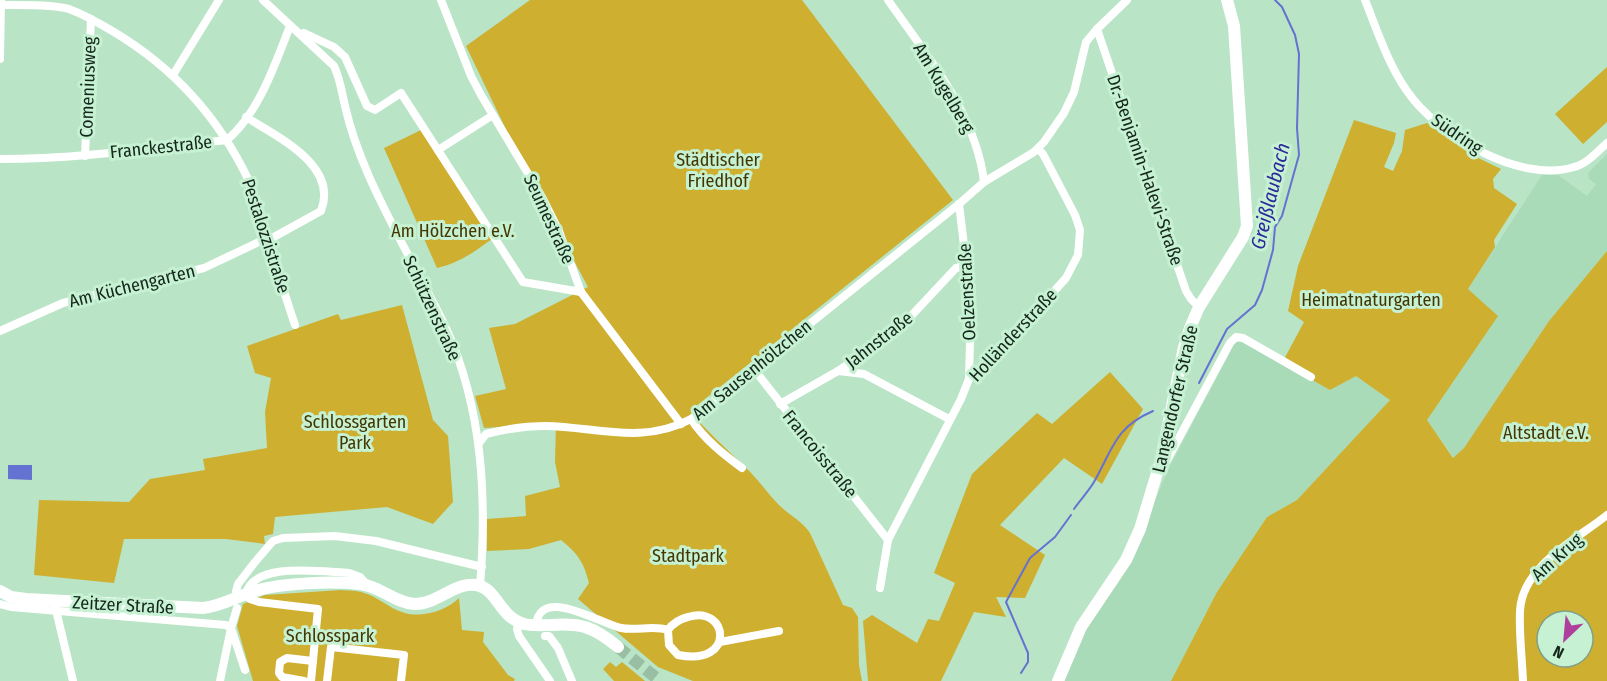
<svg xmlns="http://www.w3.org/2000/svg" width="1607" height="681" font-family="'Fira Sans Condensed',sans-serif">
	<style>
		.built { fill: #a9dbb9 }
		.green { fill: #ceaf2f; fill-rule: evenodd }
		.water { fill: #6472d1 }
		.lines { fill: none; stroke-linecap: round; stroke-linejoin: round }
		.stream { stroke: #6472d1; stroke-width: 2 }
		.secondary-tunnel { stroke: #98bea4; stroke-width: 12; stroke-dasharray: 12 6; stroke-linecap: butt }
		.street { stroke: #fff; stroke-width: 8 }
		.secondary { stroke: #fff; stroke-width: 12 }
		.primary { stroke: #fff; stroke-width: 12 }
		.labels { text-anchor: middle; stroke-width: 6; stroke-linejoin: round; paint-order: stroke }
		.street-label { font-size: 18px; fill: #15261b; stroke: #c6f1d3 }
		.park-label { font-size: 18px; fill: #433600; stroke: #c6f1d3 }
		.water-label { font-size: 20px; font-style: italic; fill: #2c2a9a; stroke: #c6f1d3 }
	</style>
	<rect width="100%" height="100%" fill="#b9e4c6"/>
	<!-- built -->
	<g class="built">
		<path d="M1607,154V251L1549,321L1464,448L1454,458L1427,420L1497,316L1468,289L1542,175H1558L1587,196L1596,184L1589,179L1588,173Z"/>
		<path d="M1241,341L1330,390L1356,376L1390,400L1297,500L1267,517L1217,592L1171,681H1061L1083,627L1128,561L1170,466L1235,343Z"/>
	</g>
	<!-- green -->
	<g class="green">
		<path d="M530,0H802L953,200L690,411C708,433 725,447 745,467C758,479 767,493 779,505C789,515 802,521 810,533L843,605L852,608L858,617L859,665L862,681H693L658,667L578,599L589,583C584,562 577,553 561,540L529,549L487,551V519L526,516L525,496L560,487L555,462L556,423L484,428L475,396L506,389L489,328L515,324L588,287L524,167L466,46Z"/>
		<path d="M1607,67V122L1583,144L1555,114Z"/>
		<path d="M1354,120L1396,133L1394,143L1384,167L1393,171L1402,151L1405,130L1427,123L1472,155L1501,169L1493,179L1494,188L1517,204L1494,240L1495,247L1468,289L1498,316L1427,420L1453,458L1464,448L1549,321L1607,251V681H1171L1217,592L1267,517L1297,500L1390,400L1356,376L1330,390L1282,363L1304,322L1288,311L1298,266ZM1547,621H1583V657H1547Z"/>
		<path d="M421,130L492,239C474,252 459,263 437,268L384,148Z"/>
		<path d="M402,305L433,420L448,436L453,502L433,524L387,507L275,517L273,534L264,536L265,544L226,539H124L114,583L34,575L39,500L129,502L150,479L205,470L203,459L267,448L265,412L271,378L255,373L247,346L338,314L341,320Z"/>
		<path d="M1110,372L1143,409L1102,484L1064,458L1000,525L1045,555L1025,598L996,597L1006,617L974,612L941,681H868L863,621L872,615L917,643L928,619L939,621L955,583L934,573L972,474L1037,413L1052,424Z"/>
		<path d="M341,590C349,591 357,590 364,593C378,597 389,608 402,612C420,619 446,611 459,598L462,630L484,632L483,642L508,675L515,679L514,681H253L237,626L243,604L265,595Z"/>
		<path d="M610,662L616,667L622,662L645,681H614L603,669Z"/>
	</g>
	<!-- water -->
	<path class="water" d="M8,465H32V480L8,479Z"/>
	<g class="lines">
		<!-- stream -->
		<g class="stream">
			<path d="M1199,383L1227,329L1255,305L1262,290L1273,250L1275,227L1282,216L1299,155L1297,128L1299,54L1295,35L1282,7L1275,0"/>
			<path d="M1074,509C1080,500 1088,492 1094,482C1113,449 1114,428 1153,411"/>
			<path d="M1021,673L1028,662V653L1006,602L1030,558L1055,537L1071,515"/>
		</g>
		<!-- secondary-tunnel -->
		<path class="secondary-tunnel" d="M618,647L660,681"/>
		<!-- street -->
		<g class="street">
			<path d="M263,0L334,66C341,81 342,95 346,110C351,132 359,153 368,174C391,227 421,276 446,328C483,409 487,499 480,586"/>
			<path d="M441,0L471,76L481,95L542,197L559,231L581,292L681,424"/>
			<path d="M888,0C927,56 976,113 984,182"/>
			<path d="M1365,0C1377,30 1388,64 1407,91C1437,135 1520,184 1574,167C1587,164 1598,151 1607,143"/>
			<path d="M1,5C18,5 54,4 69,9C85,15 99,23 114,32C174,68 219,118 249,181C259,201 255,230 269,246L295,325"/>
			<path d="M1097,29L1186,291L1191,299L1199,307"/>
			<path d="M304,33L334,47L345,57L367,106L375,110L401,93L523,282L581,292"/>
			<path d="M0,59L1,0"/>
			<path d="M173,75L219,0"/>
			<path d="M438,150L493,115"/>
			<path d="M85,156L91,19"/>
			<path d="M0,159C76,159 152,148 227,140C259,113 275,64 290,26"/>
			<path d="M959,204L971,303L969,379"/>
			<path d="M0,331L63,303L204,268L263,240L272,238L321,211C339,165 277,137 246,117"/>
			<path d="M753,368L888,540"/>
			<path d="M838,371L864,374L949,419"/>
			<path d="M780,404L838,371L882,340L912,315L956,268L968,265"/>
			<path d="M691,419C704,439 723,454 742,468"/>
			<path d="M479,443L486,434C506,429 525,426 546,426C597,427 642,445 691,419L959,204L984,182L1034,152L1044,142L1064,113L1074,92L1086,42L1097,29L1127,0"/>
			<path d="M1161,460L1166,462L1230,343L1236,337L1243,338L1311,377"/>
			<path d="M880,588L888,540L961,399L969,379L991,361L1048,298L1066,278L1078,255L1080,230L1075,215L1043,154L1038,149"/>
			<path d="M238,598L236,591L238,584L255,562L273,541L283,538L335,536L376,541L482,567"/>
			<path d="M0,604L11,607L226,625L231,628L220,681"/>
			<path d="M55,606L73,681"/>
			<path d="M237,608L231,628L245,670"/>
			<path d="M519,622L517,629L519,636L550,681"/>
			<path d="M536,626C539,584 601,624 621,628C636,631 654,625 668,630L669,645L678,655C737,667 728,604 688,617C680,619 673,623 668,630"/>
			<path d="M545,636H549L558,648L572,681"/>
			<path d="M720,642L779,631"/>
			<path d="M304,681L282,677L279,673L280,662L287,658L313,661"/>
			<path d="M311,681L318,609L259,602L250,599L246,594C253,561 323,572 349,573L360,577L367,585"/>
			<path d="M327,681L331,647L404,655L401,681"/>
			<path d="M1523,681C1522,658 1519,634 1520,611C1522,566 1576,540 1607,515"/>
		</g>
		<!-- secondary -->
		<path class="secondary" d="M0,591L11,597L26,599L203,608C223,606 237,596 255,591C281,583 332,581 360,584C380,586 395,603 415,604C439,604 457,579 480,586C498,592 500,617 524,624C533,626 542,625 551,625C582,623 594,627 618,647"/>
		<!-- primary -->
		<path class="primary" d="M1058,681L1081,627L1126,560L1140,529L1161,460L1184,347L1190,328L1199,307L1243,237L1247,226L1234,26L1227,0"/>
	</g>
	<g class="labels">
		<!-- street labels -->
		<g class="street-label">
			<text transform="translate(88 87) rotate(-88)" y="6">Comeniusweg</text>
			<text transform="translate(944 88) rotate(59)" y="6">Am Kugelberg</text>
			<text transform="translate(1457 134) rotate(34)" y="6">Südring</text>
			<text transform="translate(161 147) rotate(-6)" y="6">Franckestraße</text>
			<text transform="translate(1145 170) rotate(71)" y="6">Dr.-Benjamin-Halevi-Straße</text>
			<text transform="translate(549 219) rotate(65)" y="6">Seumestraße</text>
			<text transform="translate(266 236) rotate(72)" y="6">Pestalozzistraße</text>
			<text transform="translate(132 286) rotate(-14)" y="6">Am Küchengarten</text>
			<text transform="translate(967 292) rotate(-93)" y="6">Oelzenstraße</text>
			<text transform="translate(432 308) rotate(65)" y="6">Schützenstraße</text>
			<text transform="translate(1013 335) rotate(-47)" y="6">Holländerstraße</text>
			<text transform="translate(879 340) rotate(-38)" y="6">Jahnstraße</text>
			<text transform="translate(752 370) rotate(-39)" y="6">Am Sausenhölzchen</text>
			<text transform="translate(1175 399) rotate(-77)" y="6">Langendorfer Straße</text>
			<text transform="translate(820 454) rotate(51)" y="6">Francoisstraße</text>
			<text transform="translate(1557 557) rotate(-42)" y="6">Am Krug</text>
			<text transform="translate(123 605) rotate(3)" y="6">Zeitzer Straße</text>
		</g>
		<!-- park labels -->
		<g class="park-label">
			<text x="718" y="166">Städtischer<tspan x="718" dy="21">Friedhof</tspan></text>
			<text x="453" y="237">Am Hölzchen e.V.</text>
			<text x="1371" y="306">Heimatnaturgarten</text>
			<text x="355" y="428">Schlossgarten<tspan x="355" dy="21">Park</tspan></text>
			<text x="1546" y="439">Altstadt e.V.</text>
			<text x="688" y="562">Stadtpark</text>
			<text x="330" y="642">Schlosspark</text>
		</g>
		<!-- water labels -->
		<g class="water-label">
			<text transform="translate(1270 196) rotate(-76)" y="7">Greißlaubach</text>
		</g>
	</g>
	<!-- north arrow -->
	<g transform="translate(1565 639) rotate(206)"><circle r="28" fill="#c6f1d3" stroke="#7fa089" stroke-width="1.5"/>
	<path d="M0-4.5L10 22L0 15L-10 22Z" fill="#ae3f9c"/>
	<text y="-9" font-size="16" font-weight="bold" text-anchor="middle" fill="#15261b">N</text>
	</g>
</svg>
